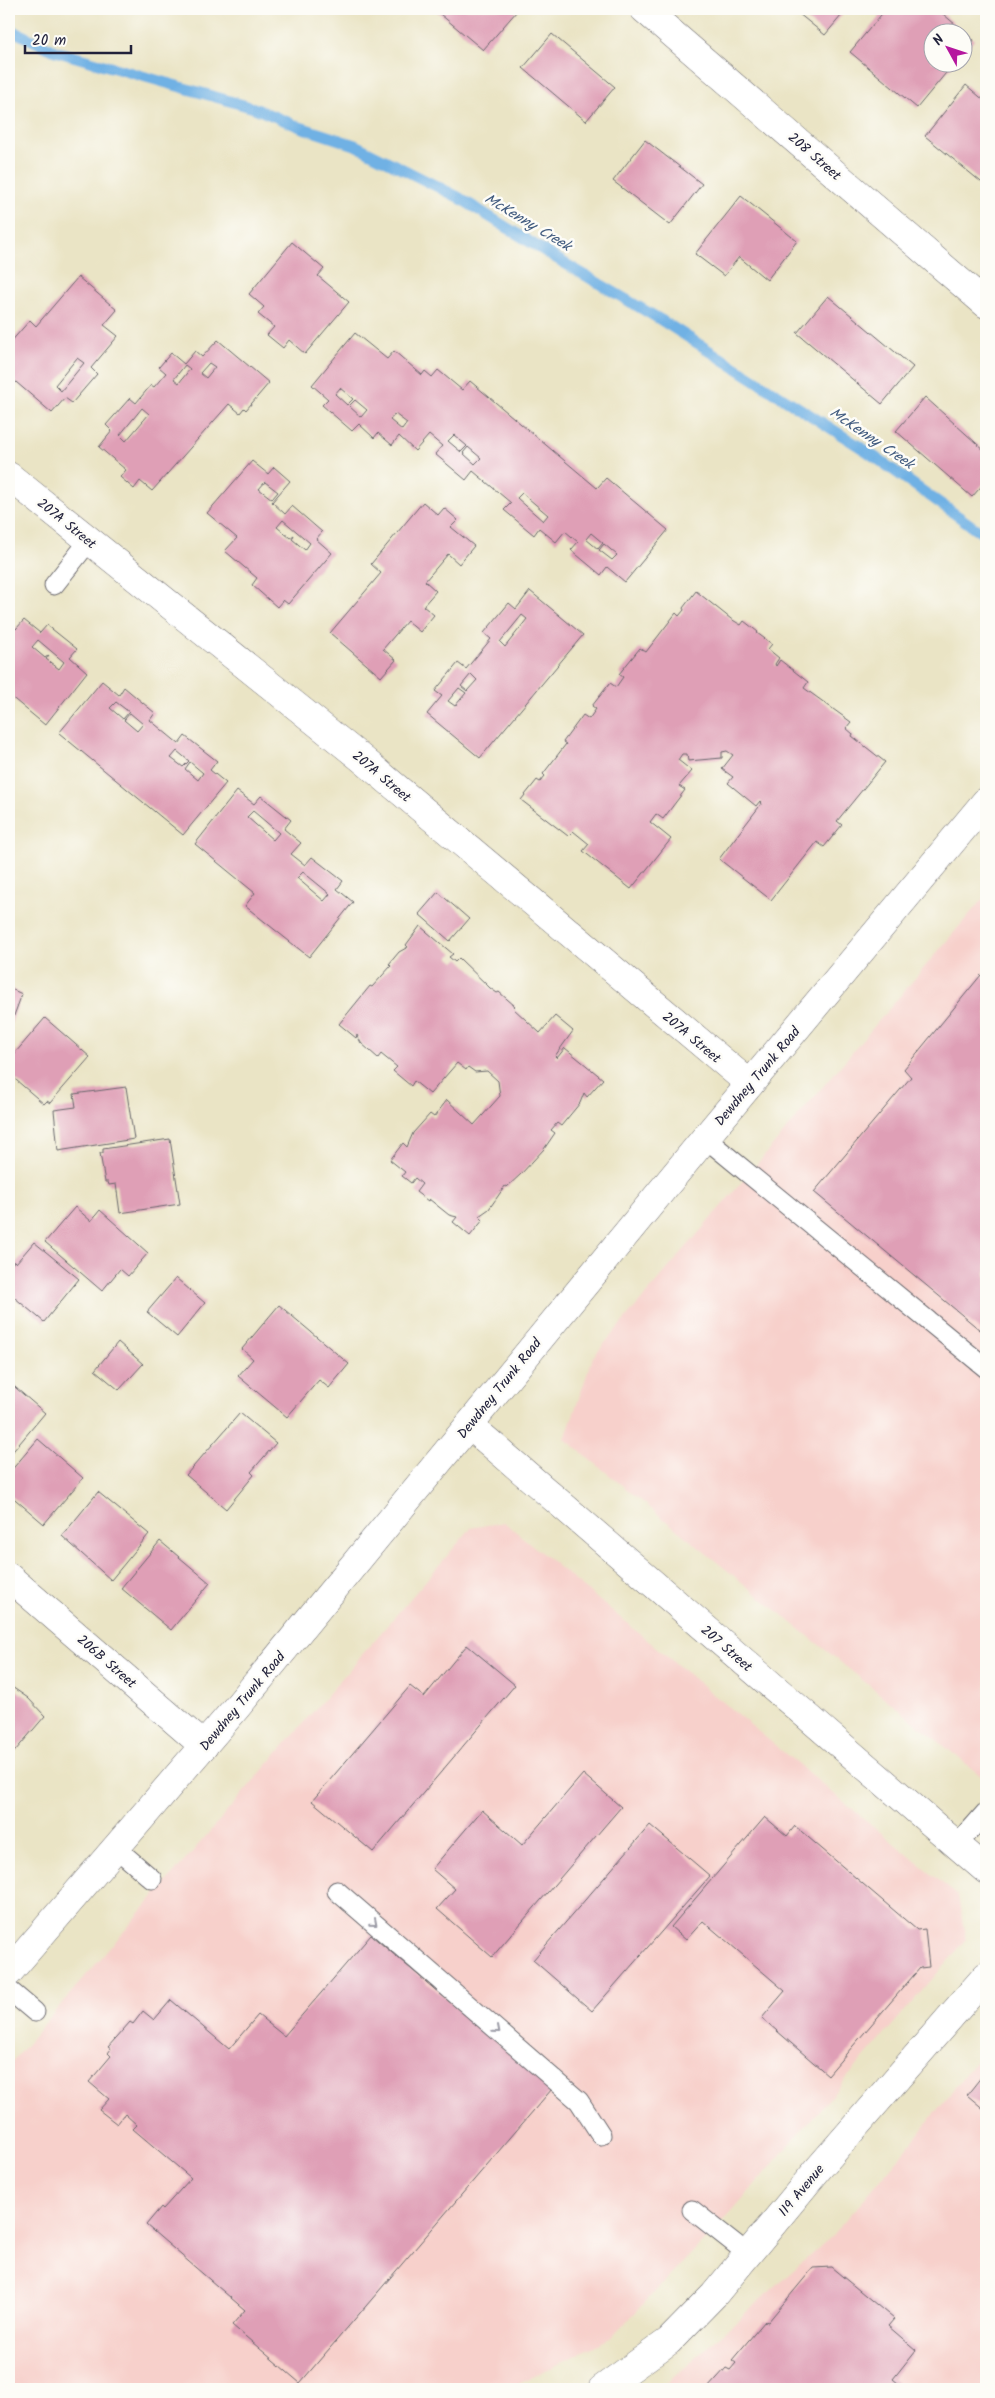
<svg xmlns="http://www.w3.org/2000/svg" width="995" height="2398" font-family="Kalam,sans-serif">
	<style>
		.built { fill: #f7d0cb }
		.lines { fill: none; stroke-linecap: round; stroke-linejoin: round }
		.stream { stroke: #6fb1e4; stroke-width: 11 }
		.building { fill: #df9fb6; fill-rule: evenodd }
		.service-casing { stroke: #68666b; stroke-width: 21 }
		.minor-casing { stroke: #68666b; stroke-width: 29 }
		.tertiary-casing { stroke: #68666b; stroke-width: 29 }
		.secondary-casing { stroke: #68666b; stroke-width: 29 }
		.service { stroke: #fff; stroke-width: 19 }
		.minor { stroke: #fff; stroke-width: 28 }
		.tertiary { stroke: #fff; stroke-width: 28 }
		.secondary { stroke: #fff; stroke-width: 28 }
		.oneway { stroke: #9c9ca7 }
		.labels { text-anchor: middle; stroke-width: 5; stroke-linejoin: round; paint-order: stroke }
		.street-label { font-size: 14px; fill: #22223b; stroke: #fdfcf7 }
		.water-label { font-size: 15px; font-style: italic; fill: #415b7f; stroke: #fdfcf7 }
	</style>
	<rect width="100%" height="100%" fill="#fdfcf7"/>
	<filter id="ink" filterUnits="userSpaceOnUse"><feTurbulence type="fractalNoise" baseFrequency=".02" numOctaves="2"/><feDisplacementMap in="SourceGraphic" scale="10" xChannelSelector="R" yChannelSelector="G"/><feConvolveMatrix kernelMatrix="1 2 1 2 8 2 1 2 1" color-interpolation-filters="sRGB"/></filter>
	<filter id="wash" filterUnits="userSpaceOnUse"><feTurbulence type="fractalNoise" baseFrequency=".0096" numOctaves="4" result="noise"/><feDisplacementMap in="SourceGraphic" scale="20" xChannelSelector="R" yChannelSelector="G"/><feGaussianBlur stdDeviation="1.12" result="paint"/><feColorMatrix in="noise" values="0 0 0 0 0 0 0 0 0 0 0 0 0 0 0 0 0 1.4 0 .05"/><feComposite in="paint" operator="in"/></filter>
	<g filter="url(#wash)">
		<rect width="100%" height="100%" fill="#eae4c5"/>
		<!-- built -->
		<g class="built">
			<path d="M985,896H986V1780L565,1439L593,1357Z"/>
			<path d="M504,1522L958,1896L966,1940L732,2211L612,2337L509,2389H9V2065L471,1528Z"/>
			<path d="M986,2048V2389H660L833,2235L908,2147Z"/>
		</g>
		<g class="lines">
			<!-- stream -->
			<path class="stream" d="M9,29L55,51L254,108L300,127L355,145L458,197L554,257L661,320L865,450L986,536"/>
		</g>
		<g id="blocks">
			<!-- building -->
			<g class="building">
				<path d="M434,9H515L517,11L483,50Z"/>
				<path d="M793,9H847L825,35Z"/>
				<path d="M886,9H937L974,40L962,54V32H932V62H955L917,108L850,52Z"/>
				<path d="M552,34L615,87L586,121L523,68Z"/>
				<path d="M966,85L986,102V186L925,136Z"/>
				<path d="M645,140L702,184L670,225L613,181Z"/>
				<path d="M741,196L797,241L767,280L739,257L724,276L695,254Z"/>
				<path d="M292,242L324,269L318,276L349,302L305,354L289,340L283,348L267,335L274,327L258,314L264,307L249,294Z"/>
				<path d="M78,277L117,310L104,325L118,336L91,368L97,374L72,403L65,398L52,413L9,376V344L30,320L36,326ZM77,358L84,363L61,391L55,385Z"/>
				<path d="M828,296L913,367L882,404L797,333Z"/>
				<path d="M355,333L387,359L394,351L422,375L425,371L432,377L438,370L462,390L470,381L597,488L606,478L668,530L625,582L607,567L601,575L571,550L578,542L565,531L556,542L539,528L534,535L504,510L511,503L473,471L466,480L435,454L442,446L429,435L415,451L399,436L392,445L378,433L374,438L359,424L352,431L322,405L328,399L312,385ZM340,388L353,399L347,405L335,394ZM355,400L367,410L361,417L349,406ZM395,414L407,423L402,430L390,420ZM454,435L467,446L461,452L448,441ZM468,447L481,458L475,464L463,453ZM522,493L548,515L543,521L517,498ZM591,533L603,543L598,549L586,539ZM604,544L617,555L612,560L599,550Z"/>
				<path d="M218,340L269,383L246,410L244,408L240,413L229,404L152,491L140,481L134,489L120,477L126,470L99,447L112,431L106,425L130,398L136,403L151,385L154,387L166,373L159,367L171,353L184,364L195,351L202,357ZM209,363L215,367L206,378L200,373ZM185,365L190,369L179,383L174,379ZM142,408L149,414L126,441L120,435Z"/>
				<path d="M925,397L986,452V481L972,497L896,431Z"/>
				<path d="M252,461L268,474L274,467L290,481L272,502L285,514L292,506L322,532L316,539L332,553L288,604L283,600L277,607L252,585L257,578L225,551L237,538L207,513ZM265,482L278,492L272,499L259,489ZM283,520L310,543L305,550L292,539L294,535L290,538L277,527Z"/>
				<path d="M423,502L438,515L444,508L458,520L451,527L474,546L459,564L448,554L425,581L436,591L423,606L434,615L420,632L407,621L383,649L396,660L381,677L330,633L381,573L371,564Z"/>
				<path d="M530,591L583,635L480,758L427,714L442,696L435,691L458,663L466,669L491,639L484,633L509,603L516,609ZM522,615L527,619L505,647L500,642ZM471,674L477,680L467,691L461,686ZM459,688L466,693L455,706L448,701Z"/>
				<path d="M696,591L731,619L741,625L744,621L758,632L757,633L772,644L768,649L779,658L775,664L776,666L780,660L808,682L804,688L851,722L846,728L853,734L852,736L885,762L837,821L842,825L824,847L817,842L771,900L719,859L762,803L760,801L756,806L728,783L733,777L722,769L733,755L727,751L722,752V758L688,761L687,754H682L678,760L692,771L679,786L685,790L663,819L656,814L650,822L671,839L631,889L583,851L589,844L573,831L568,836L521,800L537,780L540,782L545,776L543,774L566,744L563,742L583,715L589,719L596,709L592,706L610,683L616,687L623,677L619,674L640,648L646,652L676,613L679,616L684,610L683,608Z"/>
				<path d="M24,620L40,633L47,625L77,649L70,657L87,672L45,725L9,695V623L16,629ZM38,640L64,662L59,669L46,659L49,655L45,658L32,647Z"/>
				<path d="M102,681L119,695L124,687L155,713L150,720L179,744L185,736L217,761L210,770L226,783L183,835L59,733ZM116,702L129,712L123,719L110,708ZM130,713L143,724L137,731L124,720ZM177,751L189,761L183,767L171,758ZM190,762L203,773L198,780L185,769Z"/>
				<path d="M237,791L254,804L261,796L291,820L284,829L301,843L291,854L305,865L312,857L343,881L337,889L353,902L309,957L245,906L255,893L195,844ZM253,811L279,833L273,840L247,817ZM303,872L330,894L324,901L297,878Z"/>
				<path d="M438,892L469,919L450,941L419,914Z"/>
				<path d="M420,926L453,954L449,957L455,962L459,958L490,988L497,993L499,992L515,1006L513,1008L540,1033L555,1016L573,1031L555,1056L557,1058L565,1048L603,1079L587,1097L584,1093L580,1103L561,1126L557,1123L551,1130L555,1133L544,1149L521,1174L507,1187L505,1186L489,1209L479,1216L483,1220L470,1236L453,1222L457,1217L449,1215L429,1199L428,1201L416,1192L422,1184L415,1178L411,1183L402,1176L405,1172L390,1160L403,1143L407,1147L413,1133L430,1114L434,1117L447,1100L474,1125L500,1096L498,1081L487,1071L475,1072L468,1067L466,1070L457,1063L430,1094L414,1081L411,1086L393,1071L397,1067L381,1054L378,1058L361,1043L357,1035L356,1038L339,1024L370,986L372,987L391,966L389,964L399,952L408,947L406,945Z"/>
				<path d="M981,975L986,979V1335L814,1192L911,1077L904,1069Z"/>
				<path d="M9,988L22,994L9,1029Z"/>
				<path d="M45,1018L90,1057L50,1103L47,1101L44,1104L9,1074V1060Z"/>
				<path d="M126,1087L134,1139L58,1151L54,1110L76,1107L74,1094Z"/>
				<path d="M170,1139L180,1204L120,1213L116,1184L109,1185L108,1182H105L100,1153H103V1149Z"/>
				<path d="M75,1207L91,1221L100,1210L148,1253L128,1276L120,1269L102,1291L45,1242Z"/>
				<path d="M34,1242L79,1279L44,1322L9,1293V1268L14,1261L16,1263Z"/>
				<path d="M176,1278L205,1303L177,1337L147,1312Z"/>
				<path d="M279,1305L349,1364L329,1388L319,1380L287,1417L238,1376L253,1359L242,1349Z"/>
				<path d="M118,1342L143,1364L119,1390L95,1370Z"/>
				<path d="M9,1382L45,1413L9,1456Z"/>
				<path d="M240,1413L276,1443L251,1472L254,1475L226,1509L186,1475Z"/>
				<path d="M38,1439L83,1478L44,1524L9,1494V1473Z"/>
				<path d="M98,1492L149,1534L111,1580L62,1536Z"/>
				<path d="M160,1541L210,1583L171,1630L121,1588Z"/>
				<path d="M467,1645L515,1685L373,1852L312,1801L410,1686L424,1697Z"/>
				<path d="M9,1685L28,1698L45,1716L9,1758Z"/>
				<path d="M583,1774L621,1807L492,1957L437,1909L455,1889L432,1869L482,1810L522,1845Z"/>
				<path d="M765,1817L787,1836L795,1826L917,1930L925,1929L929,1967L920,1968L828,2075L762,2018L785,1991L703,1921L686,1940L671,1927Z"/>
				<path d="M650,1825L710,1876L592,2011L533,1960Z"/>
				<path d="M371,1935L552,2089L300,2383L232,2325L245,2310L146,2225L161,2207L163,2209L191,2178L133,2129L137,2125L125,2114L117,2124L99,2110L109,2099L89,2082L111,2056L108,2053L111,2049L108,2047L130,2022L133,2024L143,2011L154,2020L171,2000L229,2049L258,2015L284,2036Z"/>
				<path d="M986,2071V2111L967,2095Z"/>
				<path d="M831,2267L894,2319L888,2326L916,2350L893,2379L899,2384L895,2389H707L726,2368L730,2370L736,2363L732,2360L765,2321L768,2322L813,2268Z"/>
			</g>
		</g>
	</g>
	<g filter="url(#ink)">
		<use href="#blocks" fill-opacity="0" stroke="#68666b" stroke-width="1"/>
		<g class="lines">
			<!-- service casing -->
			<g class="service-casing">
				<g id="service">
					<path d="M54,585L89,541"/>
					<path d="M705,1138L986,1368"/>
					<path d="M957,1845L986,1812"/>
					<path d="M116,1848L152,1879"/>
					<path d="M337,1891L579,2101L601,2135"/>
					<path d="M9,1990L35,2012"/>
					<path d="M692,2210L748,2254"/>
				</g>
			</g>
			<!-- minor casing -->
			<g class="minor-casing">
				<g id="minor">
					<path d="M644,9L986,304"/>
					<path d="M9,476L361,758L750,1084"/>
					<path d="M9,1577L204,1746"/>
					<path d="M602,2389L669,2341L714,2295L819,2168L986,1976"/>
				</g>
			</g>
			<!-- tertiary casing -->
			<g class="tertiary-casing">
				<path id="tertiary" d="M469,1425L986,1870"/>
			</g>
			<!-- secondary casing -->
			<g class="secondary-casing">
				<path id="secondary" d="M9,1972L236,1708L705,1138L986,801"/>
			</g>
			<!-- service -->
			<use href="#service" class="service"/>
			<!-- minor -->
			<use href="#minor" class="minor"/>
			<!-- tertiary -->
			<use href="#tertiary" class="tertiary"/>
			<!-- secondary -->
			<use href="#secondary" class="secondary"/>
		</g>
		<!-- one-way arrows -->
		<defs><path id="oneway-chevron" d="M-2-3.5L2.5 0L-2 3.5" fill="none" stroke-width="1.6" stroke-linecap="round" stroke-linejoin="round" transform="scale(1.25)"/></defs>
		<g class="oneway">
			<use href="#oneway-chevron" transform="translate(374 1923) rotate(41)"/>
			<use href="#oneway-chevron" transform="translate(497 2030) rotate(41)"/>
		</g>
	</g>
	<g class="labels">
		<!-- street labels -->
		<g class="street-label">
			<text transform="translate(815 156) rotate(41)" y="5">208 Street</text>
			<text transform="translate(67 523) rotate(39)" y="5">207A Street</text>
			<text transform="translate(382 776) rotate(40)" y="5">207A Street</text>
			<text transform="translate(692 1037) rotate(40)" y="5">207A Street</text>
			<text transform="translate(757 1076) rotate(-50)" y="5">Dewdney Trunk Road</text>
			<text transform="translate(499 1388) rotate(-51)" y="5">Dewdney Trunk Road</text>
			<text transform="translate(727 1648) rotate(41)" y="5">207 Street</text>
			<text transform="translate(107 1661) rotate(41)" y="5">206B Street</text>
			<text transform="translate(242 1701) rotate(-50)" y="5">Dewdney Trunk Road</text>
			<text transform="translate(801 2190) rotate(-50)" y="5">119 Avenue</text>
		</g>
		<!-- water labels -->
		<g class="water-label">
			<text transform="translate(528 222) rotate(31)" y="5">McKenny Creek</text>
			<text transform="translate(872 438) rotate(34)" y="5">McKenny Creek</text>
		</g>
	</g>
	<!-- margin -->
	<rect width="995" height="2398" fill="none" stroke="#fdfcf7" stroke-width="30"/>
	<!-- north arrow -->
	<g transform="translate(948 48) rotate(310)"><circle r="24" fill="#fdfcf7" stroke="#a5a5ac"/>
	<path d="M0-4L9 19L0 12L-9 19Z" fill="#b5179e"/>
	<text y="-8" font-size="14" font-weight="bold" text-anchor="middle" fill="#22223b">N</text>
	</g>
	<!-- scale -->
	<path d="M25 45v8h106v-8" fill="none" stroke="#22223b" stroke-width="2.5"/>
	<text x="32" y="45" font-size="15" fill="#22223b" stroke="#fdfcf7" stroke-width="4" paint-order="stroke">20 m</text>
</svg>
